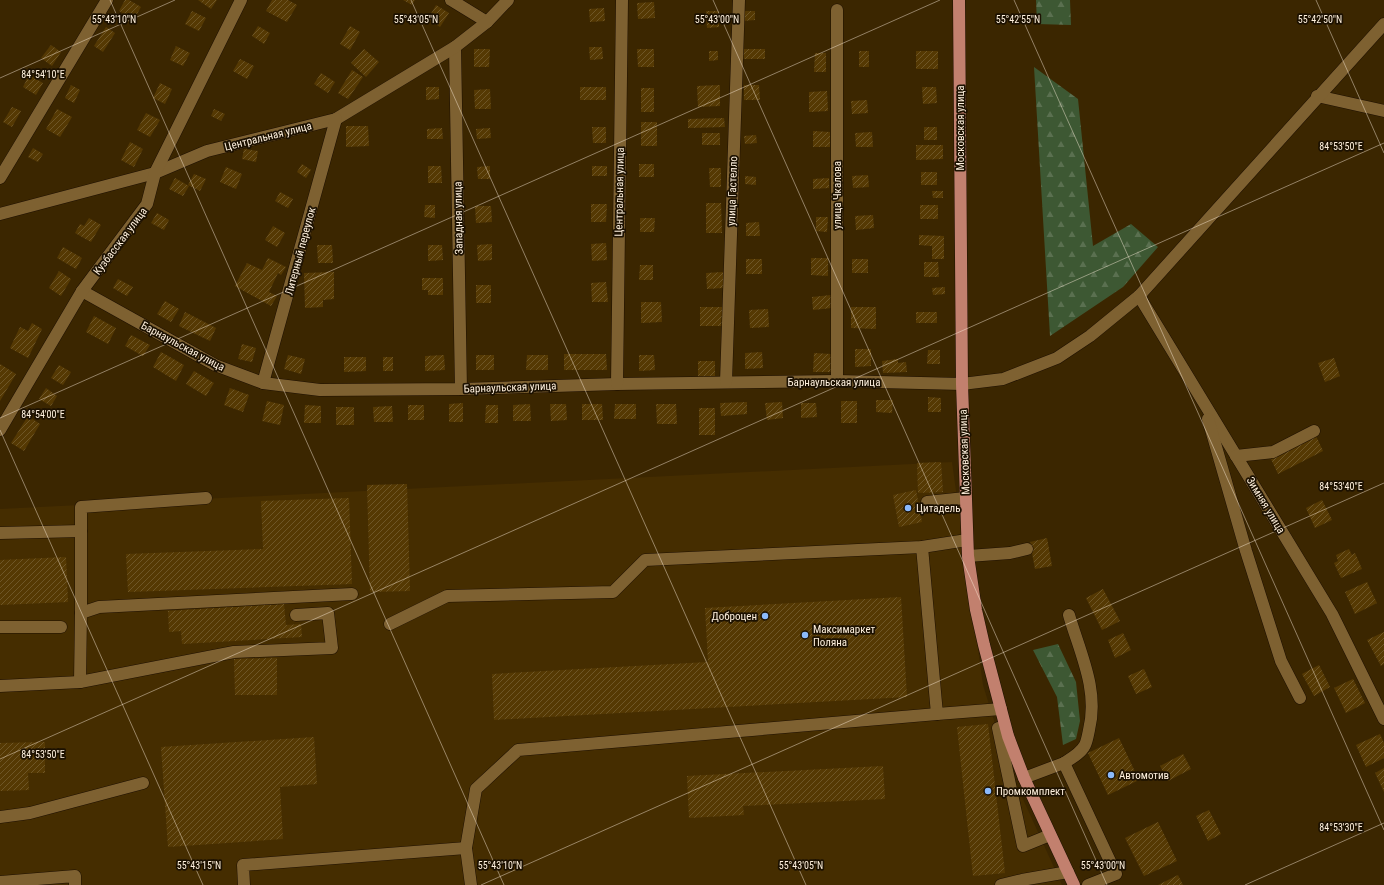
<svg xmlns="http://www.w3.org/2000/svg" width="1384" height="885" font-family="'Roboto Condensed',sans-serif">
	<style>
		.built { fill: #452d00 }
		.forest { fill: url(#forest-firs) }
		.building { fill: url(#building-hatch) }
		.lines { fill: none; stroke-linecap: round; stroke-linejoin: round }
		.minor-casing { stroke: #1e1000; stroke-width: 13 }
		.major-casing { stroke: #1e1000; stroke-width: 13 }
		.minor { stroke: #7e6131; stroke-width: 12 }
		.major { stroke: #c2806e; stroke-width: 12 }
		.ticks { fill: none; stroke: #fef0dd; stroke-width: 1; stroke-opacity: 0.45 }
		.poi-dot { fill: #8bbafc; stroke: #1c1101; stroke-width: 1.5 }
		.labels { text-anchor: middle; stroke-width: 3.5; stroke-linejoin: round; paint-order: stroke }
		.street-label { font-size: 11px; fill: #fef0dd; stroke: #1c1101 }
		.poi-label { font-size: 11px; fill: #fef0dd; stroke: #1c1101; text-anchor: start }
		.ticks-label { font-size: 10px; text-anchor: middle; fill: #fef0dd; stroke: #1c1101; stroke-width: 3.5; stroke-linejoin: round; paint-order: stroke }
	</style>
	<defs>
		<pattern id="forest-firs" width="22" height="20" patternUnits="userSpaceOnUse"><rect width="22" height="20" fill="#3d5833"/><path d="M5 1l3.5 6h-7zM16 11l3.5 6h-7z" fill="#5a7050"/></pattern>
		<pattern id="building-hatch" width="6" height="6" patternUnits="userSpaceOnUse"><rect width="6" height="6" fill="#553903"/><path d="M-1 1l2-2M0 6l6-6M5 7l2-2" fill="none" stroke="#6e5627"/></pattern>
	</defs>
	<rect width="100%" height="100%" fill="#3b2600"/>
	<!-- built -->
	<path class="built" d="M952,462L983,685L1008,766L1062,885H0V509Z"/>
	<!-- forest -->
	<g class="forest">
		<path d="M1036,0H1070L1071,25L1037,24Z"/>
		<path d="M1034,67L1078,99L1093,246L1131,224L1158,247L1123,287L1050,336Z"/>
		<path d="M1058,644L1076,682L1080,721L1076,739L1063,745L1057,697L1033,650Z"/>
	</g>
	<!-- building -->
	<g class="building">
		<path d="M125,0H129L141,7L134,19L119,11Z"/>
		<path d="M198,0H217L211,9Z"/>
		<path d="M272,0H288L297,5L287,22L266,11Z"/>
		<path d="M403,0H415L412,5Z"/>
		<path d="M654,2L655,18L638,19L637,3Z"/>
		<path d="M436,5L449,13L440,27L428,19Z"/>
		<path d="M604,8L605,21L590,22L589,9Z"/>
		<path d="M192,11L206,18L199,31L185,24Z"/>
		<path d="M706,11H719V27L707,28Z"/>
		<path d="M743,11H755V20L743,21Z"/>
		<path d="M258,26L270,33L264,44L252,36Z"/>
		<path d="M350,26L360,32L350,50L340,44Z"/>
		<path d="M106,27L115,33L103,52L94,46Z"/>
		<path d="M51,45L61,52L52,66L41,58Z"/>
		<path d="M176,46L190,53L183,66L170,60Z"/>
		<path d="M589,47H602L603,59L590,60Z"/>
		<path d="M364,49L379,62L366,77L351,63Z"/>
		<path d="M474,49H490L489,67H474Z"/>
		<path d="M637,49H654V67H638Z"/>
		<rect x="743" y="49" width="22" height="10"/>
		<path d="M709,51H718V60L709,61Z"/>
		<rect x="859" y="51" width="10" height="16"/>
		<rect x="916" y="51" width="22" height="18"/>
		<path d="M815,53H826V72H814Z"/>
		<path d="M240,59L254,66L247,79L233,71Z"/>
		<path d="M352,70L363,77L348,99L338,93Z"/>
		<path d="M321,73L335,82L328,93L314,84Z"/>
		<path d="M29,75L43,83L36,95L23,87Z"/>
		<path d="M160,83L172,89L165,104L153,98Z"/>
		<path d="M71,85L80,90L74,103L65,98Z"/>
		<path d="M720,85V106L698,107L697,86Z"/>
		<path d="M744,85H759L760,100H744Z"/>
		<path d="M426,87H439V99L426,100Z"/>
		<rect x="580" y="87" width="26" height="13"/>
		<path d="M922,87H936L937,103L923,104Z"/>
		<rect x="641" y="88" width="13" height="24"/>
		<path d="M490,89L491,109H475L474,90Z"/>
		<path d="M827,91L828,111L809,112V92Z"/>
		<path d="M867,100L868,113L852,114L851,101Z"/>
		<path d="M12,107L21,111L12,127L3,122Z"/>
		<path d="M57,109L72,117L60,137L46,129Z"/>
		<path d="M214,109L225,114L221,121L211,116Z"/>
		<path d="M146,113L160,120L150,137L137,130Z"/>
		<path d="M724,118L725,127L688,128V119Z"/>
		<rect x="641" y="122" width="16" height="24"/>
		<path d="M346,126H368L369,146L346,147Z"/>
		<path d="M592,127H606V143H593Z"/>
		<rect x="924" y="127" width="13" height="13"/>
		<path d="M442,128L443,139H427V129Z"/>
		<path d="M490,128L491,138L477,139L476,129Z"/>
		<path d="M813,131L830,132V147H813Z"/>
		<path d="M872,132L873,147H856L855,133Z"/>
		<rect x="702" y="133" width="18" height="12"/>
		<path d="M756,135L757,143L745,144L744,136Z"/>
		<path d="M130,142L143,149L134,167L121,160Z"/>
		<path d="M916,145H943V159L916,160Z"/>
		<path d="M33,148L43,154L38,162L28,157Z"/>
		<path d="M244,149L258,151L256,162L242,159Z"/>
		<path d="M302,164L311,170L306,178L297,172Z"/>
		<rect x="639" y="164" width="15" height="13"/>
		<path d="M428,166H441L442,183H428Z"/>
		<path d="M490,166V179H478L477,167Z"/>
		<rect x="592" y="166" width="15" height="10"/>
		<path d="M226,167L242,174L236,189L220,182Z"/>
		<path d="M709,168H721V187H710Z"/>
		<rect x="921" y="172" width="16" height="13"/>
		<path d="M194,174L206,179L200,191L188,185Z"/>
		<path d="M868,175L869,187L853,188L852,176Z"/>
		<path d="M745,176L756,177V185L745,184Z"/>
		<path d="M175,178L189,186L183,196L169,189Z"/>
		<path d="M829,178V188L813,189V179Z"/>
		<path d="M932,191H943V198H933Z"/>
		<path d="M280,192L293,199L288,208L275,201Z"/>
		<path d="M706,203H721L722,233H706Z"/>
		<path d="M591,204H607L606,222H591Z"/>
		<path d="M425,205H435V218L424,217Z"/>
		<rect x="920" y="205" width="18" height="14"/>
		<path d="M475,206H491L492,222L476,223Z"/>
		<path d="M157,213L169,220L164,230L151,223Z"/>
		<path d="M873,215L874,228L856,230L855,216Z"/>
		<path d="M816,217H828L827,232L816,231Z"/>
		<path d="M89,218L101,225L91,242L75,233L80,224L84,226Z"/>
		<path d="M640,218H655L654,232H640Z"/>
		<path d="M759,222L760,236H746V223Z"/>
		<path d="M273,226L285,233L277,247L265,240Z"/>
		<path d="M919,235L944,236V259H932V246L919,245Z"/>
		<path d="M606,243L607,260L592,261L591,244Z"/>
		<path d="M492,244V260L478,261L477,245Z"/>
		<path d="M317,245H332L333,263H318Z"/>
		<path d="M428,245H442L443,260L428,261Z"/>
		<path d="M63,247L82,258L76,269L57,258Z"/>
		<path d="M268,258L286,267L281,275L278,273L269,292L277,296L271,306L235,286L247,263L262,270Z"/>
		<path d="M811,258H828V276L811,275Z"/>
		<rect x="746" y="259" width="16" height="15"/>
		<rect x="852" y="259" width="16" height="14"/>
		<path d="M924,262H938L939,277H924Z"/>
		<path d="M640,265H653V280H639Z"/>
		<path d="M59,271L71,279L61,296L49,288Z"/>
		<path d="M334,272V299L323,300V307L305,308L304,273Z"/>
		<path d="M723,272V288L707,289L706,273Z"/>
		<path d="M422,278H443V295H428V290H422Z"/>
		<path d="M118,279L133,287L127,296L113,288Z"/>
		<path d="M606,282L608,302H592L591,283Z"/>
		<rect x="476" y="285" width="15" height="18"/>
		<path d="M945,287V294L933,295L932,288Z"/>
		<path d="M831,295L832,308L813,310L812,297Z"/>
		<path d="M165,301L179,309L171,322L157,314Z"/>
		<path d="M641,302H661L662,322L641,323Z"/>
		<rect x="700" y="307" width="23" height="19"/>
		<path d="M851,307H876V329L851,328Z"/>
		<path d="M768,309L769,327L750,328L749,310Z"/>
		<path d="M185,312L216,328L210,341L179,326Z"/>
		<rect x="916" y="312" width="21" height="11"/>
		<path d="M94,316L116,328L108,344L86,332Z"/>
		<path d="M32,323L42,329L28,358L10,348L20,327L28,331Z"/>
		<path d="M131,335L150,345L143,356L125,346Z"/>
		<path d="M242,344L256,348L252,362L238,359Z"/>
		<path d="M855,349H871V366L855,367Z"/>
		<path d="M928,350H940V364H927Z"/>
		<path d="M161,352L184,365L176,381L153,367Z"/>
		<path d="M762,352L763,368L745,369V353Z"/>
		<path d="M814,353L831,354V372H813Z"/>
		<path d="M564,354H606L607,370H564Z"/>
		<path d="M288,355L305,359L301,374L284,369Z"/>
		<path d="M444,355L445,370L425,371V356Z"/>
		<rect x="476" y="355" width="18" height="15"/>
		<path d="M527,355H548V370H526Z"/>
		<path d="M639,355H654L655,370L639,371Z"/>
		<path d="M344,357H366V371L344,372Z"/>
		<rect x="383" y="357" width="10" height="14"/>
		<path d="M1334,358L1340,376L1325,382L1318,363Z"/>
		<path d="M898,359V363L906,362L907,372L883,373L882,361Z"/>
		<path d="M698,361H715V376L698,377Z"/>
		<path d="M0,364L16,374L0,401Z"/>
		<path d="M59,365L71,372L63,385L51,378Z"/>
		<path d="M194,371L214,383L206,396L186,384Z"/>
		<path d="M46,388L57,396L51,406L39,399Z"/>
		<path d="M230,388L249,395L243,412L224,405Z"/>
		<path d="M928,397L941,398V412H928Z"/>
		<path d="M876,400H893L892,413L876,412Z"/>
		<path d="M267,401L284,405L280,425L262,421Z"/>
		<rect x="841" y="401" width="16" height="22"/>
		<path d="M747,402V414L721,416L720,403Z"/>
		<path d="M782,402L783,418L767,420L765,403Z"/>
		<path d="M463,403V422H449V404Z"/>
		<path d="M801,403H816L817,417L801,418Z"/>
		<path d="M530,404L531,421H513V405Z"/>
		<path d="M550,404H566L567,420L551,421Z"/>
		<path d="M582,404H602L603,420H582Z"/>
		<path d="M615,404H636V419H614Z"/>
		<path d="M656,404H676L677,424H657Z"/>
		<path d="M305,405L321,406V423H304Z"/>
		<rect x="408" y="405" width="16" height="15"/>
		<path d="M486,405H498V423H485Z"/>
		<path d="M392,406L393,422H374L373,407Z"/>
		<rect x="336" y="407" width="18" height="18"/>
		<rect x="699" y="408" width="16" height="27"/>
		<path d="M28,416L40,424L24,451L11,443Z"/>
		<path d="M1316,436L1323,451L1278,474L1271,459Z"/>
		<path d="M941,462L943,492L918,493L917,463Z"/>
		<path d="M407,484L410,591L370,592L367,485Z"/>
		<path d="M916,490L922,522L899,527L893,495Z"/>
		<path d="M349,498L352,584L128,592L126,554L263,549L261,501Z"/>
		<path d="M1322,500L1332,520L1315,528L1306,508Z"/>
		<path d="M1047,538L1052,566L1035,569L1030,542Z"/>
		<path d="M1349,549L1352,555L1355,553L1362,569L1341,578L1334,563L1338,561L1336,555Z"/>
		<path d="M66,557L68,602L0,605V560Z"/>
		<path d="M1367,582L1377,603L1355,614L1345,592Z"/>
		<path d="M1103,589L1120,621L1102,630L1086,598Z"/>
		<path d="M901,597L907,697L494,720L492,674L708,662L705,608Z"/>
		<path d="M284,604L286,625L301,624L302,637L182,644L181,631L169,632L168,611Z"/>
		<path d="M1384,632V664L1381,666L1367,640Z"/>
		<path d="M1123,633L1131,650L1115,658L1108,640Z"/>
		<path d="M277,658V695H235L234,659Z"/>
		<path d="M1319,665L1330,687L1314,696L1302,674Z"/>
		<path d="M1144,669L1152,687L1136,694L1128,676Z"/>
		<path d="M1353,679L1365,703L1346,713L1334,688Z"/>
		<path d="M988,724L1005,873L973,876L957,727Z"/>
		<path d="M1380,734L1384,743V758L1366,767L1356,745Z"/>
		<path d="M314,737L317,784L280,787L283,839L168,847L161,747Z"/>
		<path d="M1119,738L1139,780L1108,795L1088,753Z"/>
		<path d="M45,742V773H28L29,790L0,791V743Z"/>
		<path d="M1183,754L1191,769L1168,781L1160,766Z"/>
		<path d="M883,766L885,799L743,806L744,815L689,818L687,776Z"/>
		<path d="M1384,768V792L1375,773Z"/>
		<path d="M1209,810L1221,834L1208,841L1196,816Z"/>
		<path d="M1158,822L1177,861L1144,876L1125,838Z"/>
		<path d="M1178,875L1183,885H1158Z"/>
	</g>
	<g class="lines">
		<!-- minor casing -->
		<g class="minor-casing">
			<g id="minor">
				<path d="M451,0L487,22"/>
				<path d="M837,10V381"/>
				<path d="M455,47L461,389"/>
				<path d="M1317,96L1384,111"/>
				<path d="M0,178L107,0"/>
				<path d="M0,214L155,173L207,151L336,119L455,47L487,22L508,0"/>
				<path d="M82,291L215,365L263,383L320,390L461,389L617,384L837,381L962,384L1003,379L1057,358L1090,336L1139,296L1384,24"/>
				<path d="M1139,296L1332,614L1384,719"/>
				<path d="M726,382L739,0"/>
				<path d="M263,383L336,119"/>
				<path d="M617,384L622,0"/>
				<path d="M1208,419L1246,551L1281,661L1300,698"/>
				<path d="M0,430L82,291L147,204L155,173L241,0"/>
				<path d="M1236,456L1273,452L1314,431"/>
				<path d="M927,502L965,498"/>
				<path d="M0,533L81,531"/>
				<path d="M922,547L937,714"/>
				<path d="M968,556L1010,553L1027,549"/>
				<path d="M81,613V507L206,498"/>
				<path d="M390,624L447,596L613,592L645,560L922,547L967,540"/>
				<path d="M0,627H61"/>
				<path d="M80,682L81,613L99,607L352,594"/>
				<path d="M0,686L80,682L234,652L332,648L328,613L296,615"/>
				<path d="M998,728L1023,846L1050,835"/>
				<path d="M1064,763C1072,758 1081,753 1085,745C1087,741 1088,735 1089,730C1099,690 1080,653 1069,615"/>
				<path d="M1024,778L1064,763L1116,874L1088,885"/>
				<path d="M0,817L30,813L143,783"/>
				<path d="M0,882L75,876V885"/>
				<path d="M244,885L243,865L466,848"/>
				<path d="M471,885L466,848L476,789L518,750L937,714L1001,709"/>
				<path d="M1001,885L1022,880L1068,872"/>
			</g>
		</g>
		<!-- major casing -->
		<g class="major-casing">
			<path id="major" d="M959,0L962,384L968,556L976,610L984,645L1008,736L1024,778L1074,885"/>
		</g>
		<!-- minor -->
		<use href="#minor" class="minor"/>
		<!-- major -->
		<use href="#major" class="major"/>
	</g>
	<!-- ticks -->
	<path class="ticks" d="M110,0L504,885M411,0L806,885M713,0L1107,885M1014,0L1384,830M1316,0L1384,153M0,78L175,0M0,418L940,0M0,430L203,885M0,759L1384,143M481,885L1384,483M1245,885L1384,823"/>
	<!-- markers -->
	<g class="poi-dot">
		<circle cx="908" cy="508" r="4"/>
		<circle cx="765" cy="616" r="4"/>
		<circle cx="805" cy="635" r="4"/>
		<circle cx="1111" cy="775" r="4"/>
		<circle cx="988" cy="791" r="4"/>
	</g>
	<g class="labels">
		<!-- street labels -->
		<g class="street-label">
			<text transform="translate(960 128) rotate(-90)" y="4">Московская улица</text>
			<text transform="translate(268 136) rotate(-14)" y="4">Центральная улица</text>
			<text transform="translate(732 191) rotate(-88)" y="4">улица Гастелло</text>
			<text transform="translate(619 192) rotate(-89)" y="4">Центральная улица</text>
			<text transform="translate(837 195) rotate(-90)" y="4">улица Чкалова</text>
			<text transform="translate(458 218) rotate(-91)" y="4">Западная улица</text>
			<text transform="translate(120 241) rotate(-53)" y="4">Кузбасская улица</text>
			<text transform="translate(300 251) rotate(-75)" y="4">Литерный переулок</text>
			<text transform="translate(183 346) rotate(28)" y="4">Барнаульская улица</text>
			<text x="834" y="386">Барнаульская улица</text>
			<text transform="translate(510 387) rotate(-2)" y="4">Барнаульская улица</text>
			<text transform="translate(964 452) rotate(-92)" y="4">Московская улица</text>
			<text transform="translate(1266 505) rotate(59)" y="4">Зимняя улица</text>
		</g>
		<!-- poi labels -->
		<g class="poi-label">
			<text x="916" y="512">Цитадель</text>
			<text x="757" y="620" text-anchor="end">Доброцен</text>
			<text x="813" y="633">Максимаркет<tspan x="813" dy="13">Поляна</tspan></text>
			<text x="1119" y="779">Автомотив</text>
			<text x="996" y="795">Промкомплект</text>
		</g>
	</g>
	<g class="ticks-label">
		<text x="114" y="23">55°43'10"N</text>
		<text x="416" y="23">55°43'05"N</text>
		<text x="717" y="23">55°43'00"N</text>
		<text x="1018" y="23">55°42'55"N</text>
		<text x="1320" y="23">55°42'50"N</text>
		<text x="43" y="78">84°54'10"E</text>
		<text x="1341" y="150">84°53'50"E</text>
		<text x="43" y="418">84°54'00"E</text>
		<text x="1341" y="490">84°53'40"E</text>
		<text x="43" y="758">84°53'50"E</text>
		<text x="1341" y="831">84°53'30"E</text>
		<text x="199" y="869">55°43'15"N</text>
		<text x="500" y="869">55°43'10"N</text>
		<text x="801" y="869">55°43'05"N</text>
		<text x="1103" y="869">55°43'00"N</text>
	</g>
</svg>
